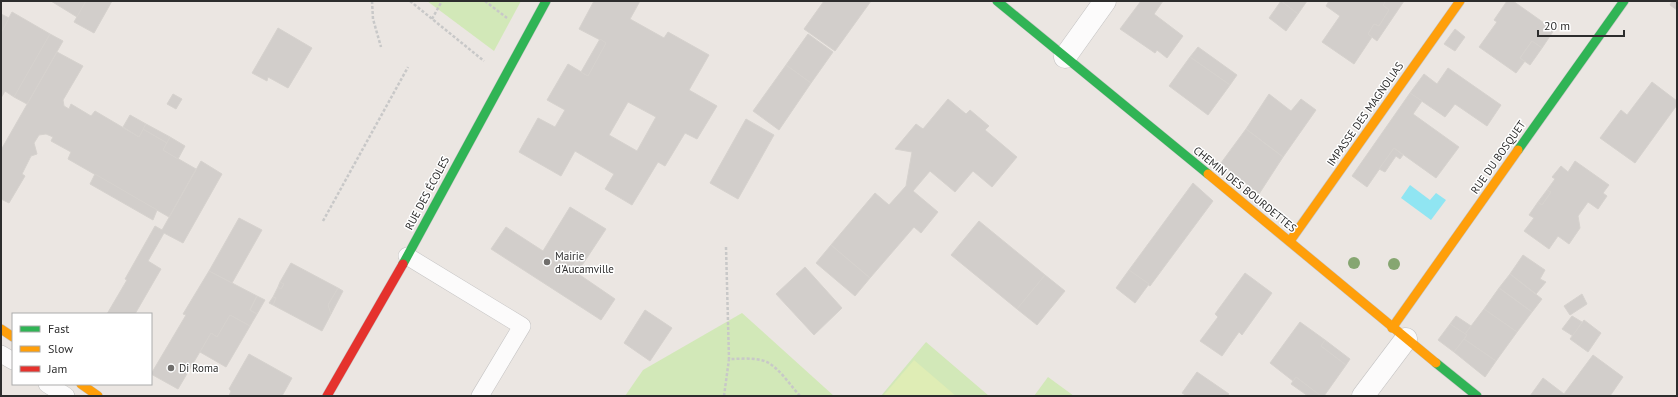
<svg xmlns="http://www.w3.org/2000/svg" width="1678" height="397" font-family="'PT Sans',sans-serif">
	<style>
		.green { fill: #d2e8b8 }
		.pitch { fill: #dfedb5 }
		.water { fill: #90e5f2 }
		.building { fill: #d2cecb; stroke: #d6d2ce; fill-rule: evenodd }
		.lines { fill: none; stroke-linecap: round; stroke-linejoin: round }
		.lane-casing { stroke: #c4c3c3; stroke-width: 18 }
		.street-casing { stroke: #c4c3c3; stroke-width: 23 }
		.fast-casing { stroke: #c4c3c3; stroke-width: 10 }
		.slow-casing { stroke: #c4c3c3; stroke-width: 10 }
		.jam-casing { stroke: #c4c3c3; stroke-width: 10 }
		.path { stroke: #c8c8c8; stroke-width: 2.5; stroke-dasharray: 3 2; stroke-linecap: butt }
		.lane { stroke: #fcfbfb; stroke-width: 17 }
		.street { stroke: #fcfbfb; stroke-width: 22 }
		.fast { stroke: #30b455; stroke-width: 9 }
		.slow { stroke: #ff9f0a; stroke-width: 9 }
		.jam { stroke: #e5322d; stroke-width: 9 }
		.tree { fill: #86a671 }
		.poi-dot { fill: #706e6c; stroke: #fff; stroke-width: 1.5 }
		.labels { text-anchor: middle; stroke-width: 3; stroke-linejoin: round; paint-order: stroke }
		.street-label { font-size: 11px; fill: #2d2d2d; stroke: #fff }
		.poi-label { font-size: 11px; fill: #2d2d2d; stroke: #fff; text-anchor: start }
	</style>
	<rect width="100%" height="100%" fill="#ebe6e2"/>
	<!-- green -->
	<g class="green">
		<path d="M427,1H521L494,51Z"/>
		<path d="M742,313L834,396H625L643,370Z"/>
		<path d="M926,342L989,396H881Z"/>
		<path d="M1048,377L1074,396H1034Z"/>
	</g>
	<!-- pitch -->
	<path class="pitch" d="M914,360L956,396H883Z"/>
	<!-- water -->
	<path class="water" d="M1410,185L1430,200L1436,193L1446,200L1431,220L1401,198Z"/>
	<!-- building -->
	<g class="building">
		<path d="M51,1H86L77,17Z"/>
		<path d="M86,1H112L94,33L74,22Z"/>
		<path d="M594,1H640L630,19L664,38L668,32L709,55L689,90L717,106L697,139L685,133L665,166L658,162L632,205L605,189L614,174L575,151L561,176L519,152L538,118L555,127L565,110L547,100L568,64L588,76L606,43L579,29ZM628,102L656,117L637,151L609,135Z"/>
		<path d="M824,1H871L835,51L804,29Z"/>
		<path d="M1141,1H1163L1154,14L1183,36L1167,58L1157,50L1155,53L1120,29Z"/>
		<path d="M1281,1H1307L1298,14Z"/>
		<path d="M1281,1L1298,14L1286,31L1269,18Z"/>
		<path d="M1329,1H1386L1383,5L1389,10L1379,26L1374,24L1368,34L1372,37L1354,64L1322,42L1340,16L1326,6Z"/>
		<path d="M1386,1H1404L1377,41L1368,34L1374,24L1379,26L1389,10L1383,5Z"/>
		<path d="M1507,1H1513L1554,30L1542,48L1532,41L1520,58L1525,61L1516,73L1479,47L1497,22L1494,20Z"/>
		<path d="M1672,1H1677V10L1670,5Z"/>
		<path d="M12,12L50,34L14,97L5,91L1,98V33Z"/>
		<path d="M1,14L9,18L1,33Z"/>
		<path d="M278,28L312,48L288,88L268,77L267,81L252,73Z"/>
		<path d="M1455,29L1465,37L1455,51L1444,44Z"/>
		<path d="M50,34L63,41L27,104L14,97Z"/>
		<path d="M808,34L833,52L811,83L786,65Z"/>
		<path d="M600,39L606,43L588,76L581,72Z"/>
		<path d="M1532,41L1542,48L1530,65L1520,58Z"/>
		<path d="M1198,47L1237,75L1230,85L1190,57Z"/>
		<path d="M57,52L83,66L63,100L64,106L69,109L71,104L91,116L95,111L139,137L143,129L167,143L163,150L196,169L169,217L68,159L71,152L51,141L53,137L46,134L39,135L34,143L37,154L31,156L22,174L25,176L9,203L1,199V150Z"/>
		<path d="M1190,57L1230,85L1208,115L1169,86Z"/>
		<path d="M786,65L811,83L779,130L753,111Z"/>
		<path d="M1448,68L1501,105L1487,126L1455,104L1445,117L1410,93L1424,74L1437,84Z"/>
		<path d="M1652,82L1677,101V105L1635,163L1600,138L1621,110L1627,115Z"/>
		<path d="M1410,93L1422,101L1413,114L1459,147L1436,178L1394,148L1367,187L1352,176Z"/>
		<path d="M173,94L182,99L176,109L167,104Z"/>
		<path d="M1269,94L1291,111L1301,99L1316,110L1283,157L1246,129Z"/>
		<path d="M948,99L966,114L970,110L989,126L985,130L1017,157L992,187L973,171L955,192L930,171L913,191L938,212L921,233L914,227L870,278L831,245L875,193L889,205L906,186L912,152L895,149L916,124L923,129Z"/>
		<path d="M130,115L146,124L139,137L123,127Z"/>
		<path d="M746,119L774,135L738,199L710,183Z"/>
		<path d="M146,124L170,137L167,143L143,129Z"/>
		<path d="M1246,129L1283,157L1259,194L1221,163Z"/>
		<path d="M170,137L185,146L178,159L163,150Z"/>
		<path d="M1394,148L1403,155L1400,159L1396,156L1385,172L1379,169Z"/>
		<path d="M201,161L222,174L183,243L164,233L148,261L161,269L135,314H107L127,280L125,279L155,226L162,230Z"/>
		<path d="M1575,161L1609,185L1603,193L1607,196L1598,209L1588,202L1578,216L1580,228L1569,244L1558,236L1549,249L1524,231L1534,218L1529,215L1538,202L1542,205L1551,192L1547,190L1555,179L1552,177L1561,166L1568,172Z"/>
		<path d="M95,174L157,210L153,220L90,184Z"/>
		<path d="M1193,183L1213,201L1150,286L1129,270Z"/>
		<path d="M1547,190L1551,192L1542,205L1538,202Z"/>
		<path d="M570,207L606,229L577,273L615,299L601,320L491,249L506,227L543,251Z"/>
		<path d="M239,218L262,230L232,283L209,271Z"/>
		<path d="M979,221L1045,275L1017,309L951,255Z"/>
		<path d="M831,245L870,278L855,296L816,263Z"/>
		<path d="M1523,255L1545,270L1540,279L1546,282L1536,294L1510,274Z"/>
		<path d="M291,263L338,288L328,305L331,314L322,331L273,305L276,298L273,297L278,287L281,289L284,284L280,282Z"/>
		<path d="M805,267L842,308L814,335L776,294Z"/>
		<path d="M1129,270L1149,284L1135,303L1116,288Z"/>
		<path d="M209,271L257,296L250,310L257,314L250,326L230,315L217,337L211,333L178,389L151,374L186,315L183,314Z"/>
		<path d="M1245,273L1272,293L1242,335L1239,332L1222,356L1200,341L1218,317L1215,314Z"/>
		<path d="M1510,274L1542,299L1532,312L1499,288Z"/>
		<path d="M1045,275L1065,291L1037,325L1017,309Z"/>
		<path d="M280,282L284,284L281,289L278,287Z"/>
		<path d="M338,288L343,291L331,314L328,305Z"/>
		<path d="M1499,288L1532,312L1517,332L1484,309Z"/>
		<path d="M1582,294L1587,304L1570,315L1564,306Z"/>
		<path d="M257,296L265,300L257,314L250,310Z"/>
		<path d="M273,297L276,298L273,305L269,303Z"/>
		<path d="M1484,309L1517,332L1496,361L1464,339L1467,335L1465,334Z"/>
		<path d="M645,310L672,328L650,361L624,343Z"/>
		<path d="M230,315L250,326L226,367L200,352L211,333L217,337Z"/>
		<path d="M1456,316L1471,326L1465,334L1450,324Z"/>
		<path d="M1572,316L1582,322L1573,336L1562,329Z"/>
		<path d="M1584,320L1601,333L1588,352L1570,339Z"/>
		<path d="M1300,322L1325,340L1321,346L1346,365L1324,396H1321L1296,377L1293,381L1270,363Z"/>
		<path d="M1450,324L1467,335L1454,352L1438,340Z"/>
		<path d="M1464,339L1496,361L1485,377L1454,352Z"/>
		<path d="M1325,340L1350,359L1346,365L1321,346Z"/>
		<path d="M249,354L292,378L282,396H229L231,391L229,389Z"/>
		<path d="M1593,355L1623,377L1610,396H1530L1543,378L1564,394Z"/>
		<path d="M1197,372L1229,394L1227,396H1187L1182,393Z"/>
		<path d="M1296,377L1321,396H1308L1291,384Z"/>
	</g>
	<g class="lines">
		<!-- lane casing -->
		<g class="lane-casing">
			<g id="lane">
				<path d="M407,256L522,326L480,396"/>
				<path d="M1,354L13,361"/>
				<path d="M47,384L66,396"/>
			</g>
		</g>
		<!-- street casing -->
		<g class="street-casing">
			<g id="street">
				<path d="M1065,57L1105,1"/>
				<path d="M1363,396L1406,339"/>
			</g>
		</g>
		<!-- fast casing -->
		<g class="fast-casing">
			<g id="fast">
				<path d="M997,1L1208,174"/>
				<path d="M1518,150L1624,1"/>
				<path d="M403,264L546,1"/>
				<path d="M1436,363L1477,396"/>
			</g>
		</g>
		<!-- slow casing -->
		<g class="slow-casing">
			<g id="slow">
				<path d="M1208,174L1436,363"/>
				<path d="M1290,241L1460,1"/>
				<path d="M1392,328L1518,150"/>
				<path d="M1,329L13,337"/>
				<path d="M81,384L98,396"/>
			</g>
		</g>
		<!-- jam casing -->
		<g class="jam-casing">
			<path id="jam" d="M327,396L403,264"/>
		</g>
		<!-- path -->
		<g class="path">
			<path d="M372,1L373,19L381,47"/>
			<path d="M410,1L484,61"/>
			<path d="M485,1L507,18"/>
			<path d="M432,19L442,1"/>
			<path d="M323,221L408,67"/>
			<path d="M726,247L729,359"/>
			<path d="M724,396L729,359C741,359 755,357 767,362C779,368 791,386 800,396"/>
		</g>
		<!-- lane -->
		<use href="#lane" class="lane"/>
		<!-- street -->
		<use href="#street" class="street"/>
		<!-- fast -->
		<use href="#fast" class="fast"/>
		<!-- slow -->
		<use href="#slow" class="slow"/>
		<!-- jam -->
		<use href="#jam" class="jam"/>
	</g>
	<!-- trees -->
	<g class="tree">
		<circle cx="1354" cy="263" r="6"/>
		<circle cx="1394" cy="264" r="6"/>
	</g>
	<!-- markers -->
	<g class="poi-dot">
		<circle cx="547" cy="262" r="4"/>
		<circle cx="171" cy="368" r="4"/>
	</g>
	<g class="labels">
		<!-- street labels -->
		<g class="street-label">
			<text transform="translate(1365 114) rotate(-55)" y="4">IMPASSE DES MAGNOLIAS</text>
			<text transform="translate(1498 157) rotate(-55)" y="4">RUE DU BOSQUET</text>
			<text transform="translate(1245 189) rotate(39)" y="4">CHEMIN DES BOURDETTES</text>
			<text transform="translate(427 193) rotate(-62)" y="4">RUE DES ÉCOLES</text>
		</g>
		<!-- poi labels -->
		<g class="poi-label">
			<text x="555" y="260">Mairie<tspan x="555" dy="13">d'Aucamville</tspan></text>
			<text x="179" y="372">Di Roma</text>
		</g>
	</g>
	<!-- border -->
	<rect width="1678" height="397" fill="none" stroke="#2d2d2d" stroke-width="4"/>
	<!-- legend -->
	<rect x="12" y="313" width="140" height="72" fill="#ffffff" stroke="#ababab"/>
	<rect x="20" y="326" width="20" height="6" fill="#30b455" stroke="#ababab"/>
	<text x="48" y="333" font-size="12" fill="#2d2d2d">Fast</text>
	<rect x="20" y="346" width="20" height="6" fill="#ff9f0a" stroke="#ababab"/>
	<text x="48" y="353" font-size="12" fill="#2d2d2d">Slow</text>
	<rect x="20" y="366" width="20" height="6" fill="#e5322d" stroke="#ababab"/>
	<text x="48" y="373" font-size="12" fill="#2d2d2d">Jam</text>
	<!-- scale -->
	<path d="M1538 30v6h86v-6" fill="none" stroke="#2d2d2d" stroke-width="2"/>
	<text x="1544" y="30" font-size="12" fill="#2d2d2d" stroke="#ffffff" stroke-width="3" paint-order="stroke">20 m</text>
</svg>
